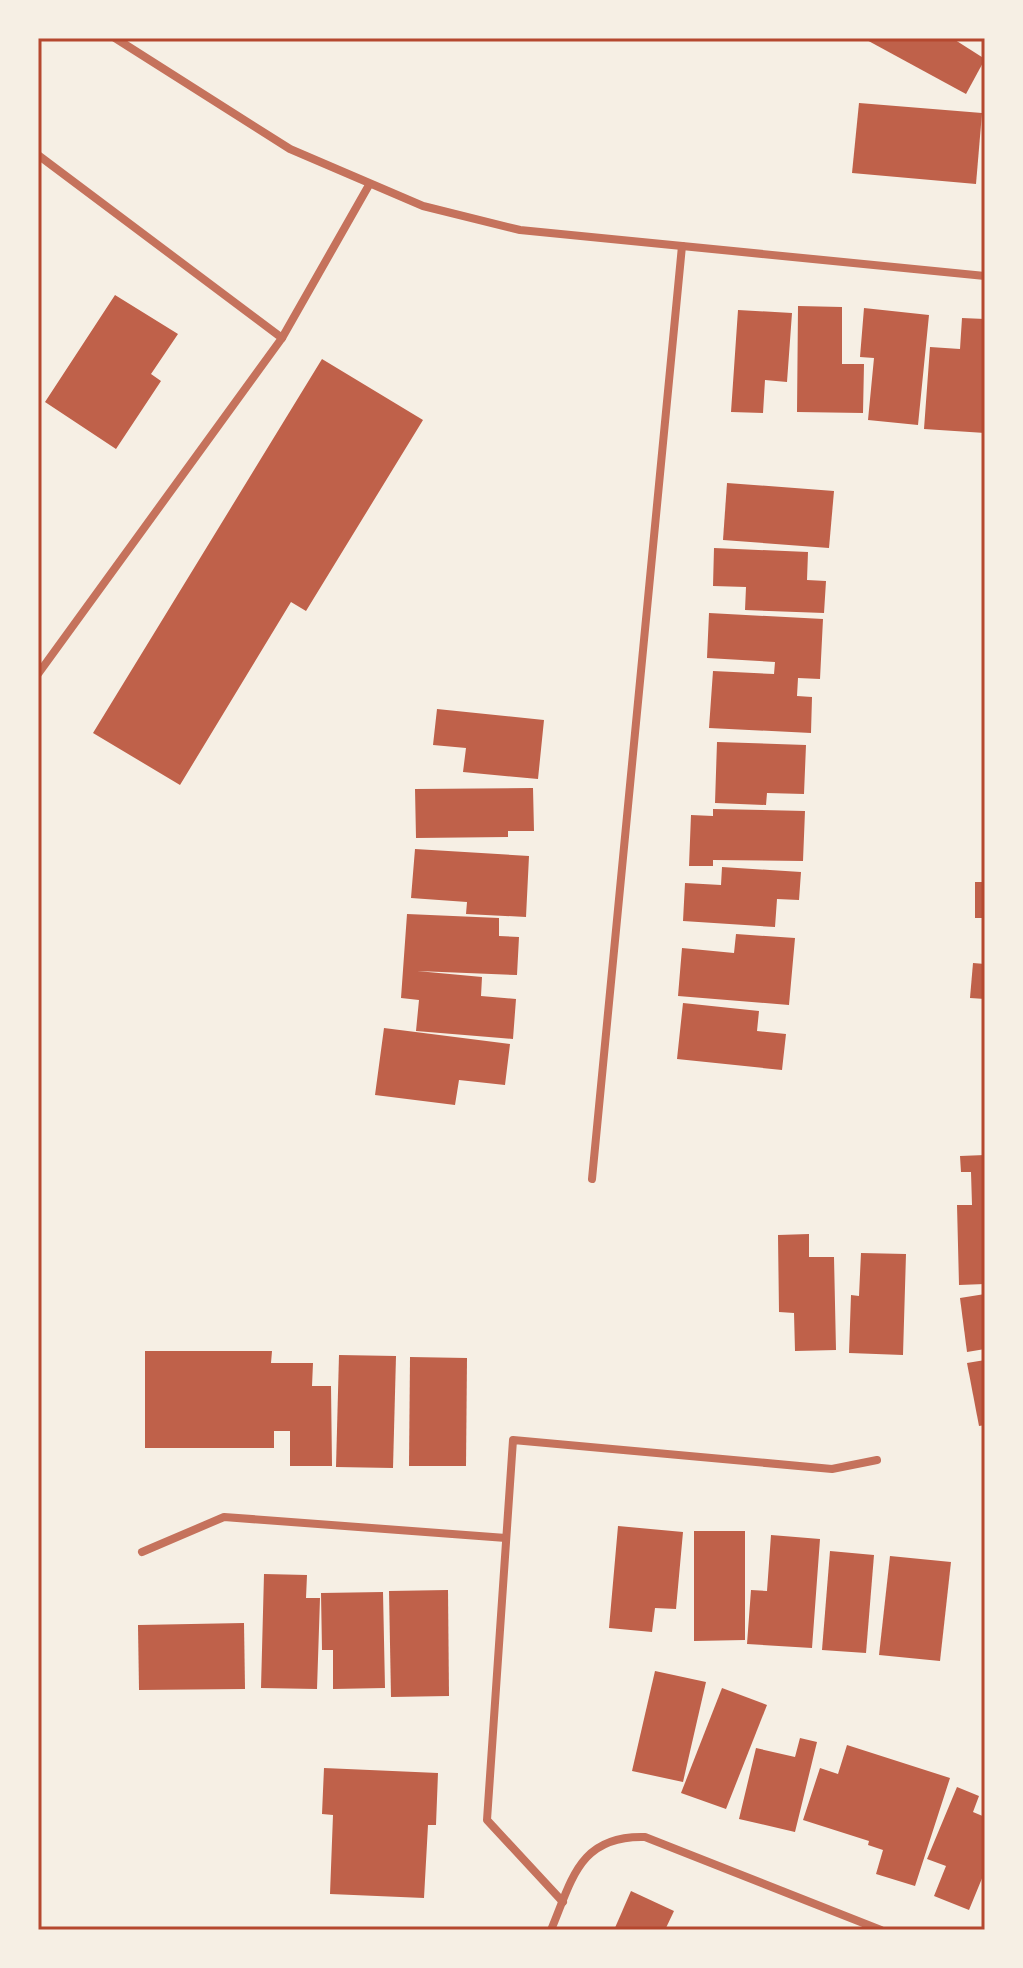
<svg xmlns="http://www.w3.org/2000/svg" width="1023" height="1968" font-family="'Varela Round',sans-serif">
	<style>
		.building { fill: #bf614a }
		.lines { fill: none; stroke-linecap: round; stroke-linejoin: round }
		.minor { stroke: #c5725c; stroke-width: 8 }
		.neatline { fill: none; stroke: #b5482f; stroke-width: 3 }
	</style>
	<rect width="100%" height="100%" fill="#f6efe4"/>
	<!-- building -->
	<g class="building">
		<path d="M863,38H952L985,59L966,94Z"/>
		<path d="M859,103L982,113L976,184L852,173Z"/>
		<path d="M115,295L178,334L151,374L161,381L116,449L45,402Z"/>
		<path d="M798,306L842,307V364H864L863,413L797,412Z"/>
		<path d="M864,308L929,315L918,425L868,420L874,358L860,357Z"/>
		<path d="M738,310L792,313L787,382L765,380L763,413L731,412Z"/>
		<path d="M962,318L985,319V433L924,429L930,347L960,349Z"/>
		<path d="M322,359L423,420L306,611L291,602L180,785L93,733Z"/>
		<path d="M727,483L834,491L829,548L723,540Z"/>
		<path d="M714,548L808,552L807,580L826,581L824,613L745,610L746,587L713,586Z"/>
		<path d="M709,613L823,619L820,679L798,678L797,696L812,697L811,733L709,728L713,671L774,674L775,662L707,658Z"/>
		<path d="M437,709L544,720L538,779L463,772L466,748L433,745Z"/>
		<path d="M717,742L806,745L804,794L767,793L766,805L715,803Z"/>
		<path d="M533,788L534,831H508V837L416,838L415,789Z"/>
		<path d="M713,809L805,811L803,861L713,860V866H689L691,815L713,816Z"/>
		<path d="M415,849L529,856L526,917L466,914L467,902L411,898Z"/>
		<path d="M722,867L801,872L799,900L777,899L775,927L683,921L685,883L721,885Z"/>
		<rect x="975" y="882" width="10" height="36"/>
		<path d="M407,914L499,918V936L519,937L517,975L417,971L482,977L481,996L516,999L513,1039L416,1031L419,1000L401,998Z"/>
		<path d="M736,934L795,938L789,1005L678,996L682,948L734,953Z"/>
		<path d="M973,963L985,964V999L970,998Z"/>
		<path d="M683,1003L759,1011L757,1031L786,1034L782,1070L677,1059Z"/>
		<path d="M384,1028L510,1044L505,1085L459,1080L455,1105L375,1095Z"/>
		<path d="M985,1155V1284L959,1285L957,1205H972L971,1172H961L960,1156Z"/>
		<path d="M809,1234V1257H834L836,1350L795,1351L794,1313L779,1312L778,1235Z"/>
		<path d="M861,1253L906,1254L903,1355L849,1353L851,1295L859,1296Z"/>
		<path d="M985,1294V1349L967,1352L960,1298Z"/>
		<path d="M145,1351H272L271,1363H313L312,1386H331L332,1466H290V1431H274V1448H145Z"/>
		<path d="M339,1355L396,1356L393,1468L336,1467Z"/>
		<path d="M410,1357L467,1358L466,1466H409Z"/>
		<path d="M985,1360V1425L979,1426L967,1363Z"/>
		<path d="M618,1526L683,1532L676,1609L655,1608L652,1632L609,1628Z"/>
		<path d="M694,1531H745V1640L694,1641Z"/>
		<path d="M771,1535L820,1539L812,1648L747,1644L751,1590L767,1591Z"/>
		<path d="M830,1551L874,1555L866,1653L822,1650Z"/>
		<path d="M890,1556L951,1562L940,1661L879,1655Z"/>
		<path d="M264,1574L307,1575L306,1598H320L317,1689L261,1688Z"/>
		<path d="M448,1590L449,1696L391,1697L389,1591Z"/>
		<path d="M383,1592L385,1688L333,1689V1650H322L321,1593Z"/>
		<path d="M244,1623L245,1689L139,1690L138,1625Z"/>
		<path d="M655,1671L706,1682L683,1782L632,1771Z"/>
		<path d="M722,1688L767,1705L726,1809L681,1793Z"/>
		<path d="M800,1738L817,1742L795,1832L739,1819L756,1748L795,1757Z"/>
		<path d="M847,1745L950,1778L915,1886L876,1874L883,1850L868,1845L869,1841L803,1820L820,1768L838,1774Z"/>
		<path d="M324,1768L438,1773L436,1825H428L424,1898L330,1894L333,1815L322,1814Z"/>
		<path d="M957,1787L979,1796L973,1812L985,1817V1871L969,1910L934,1896L946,1866L927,1859Z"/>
		<path d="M631,1891L674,1911L665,1930H614Z"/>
	</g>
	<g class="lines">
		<!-- minor -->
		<g class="minor">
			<path d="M115,38L290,149L423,206L520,230L985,276"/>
			<path d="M38,155L282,338L38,674"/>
			<path d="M282,338L369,185"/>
			<path d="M592,1179L682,246"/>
			<path d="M142,1552L224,1517L506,1538"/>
			<path d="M563,1902L487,1820L513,1440L832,1469L877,1460"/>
			<path d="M551,1930C572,1880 579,1835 645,1837L881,1930"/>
		</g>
	</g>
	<!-- border -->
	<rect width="1023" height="1968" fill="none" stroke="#f6efe4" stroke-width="80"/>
	<rect x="40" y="40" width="943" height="1888" class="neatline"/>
</svg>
